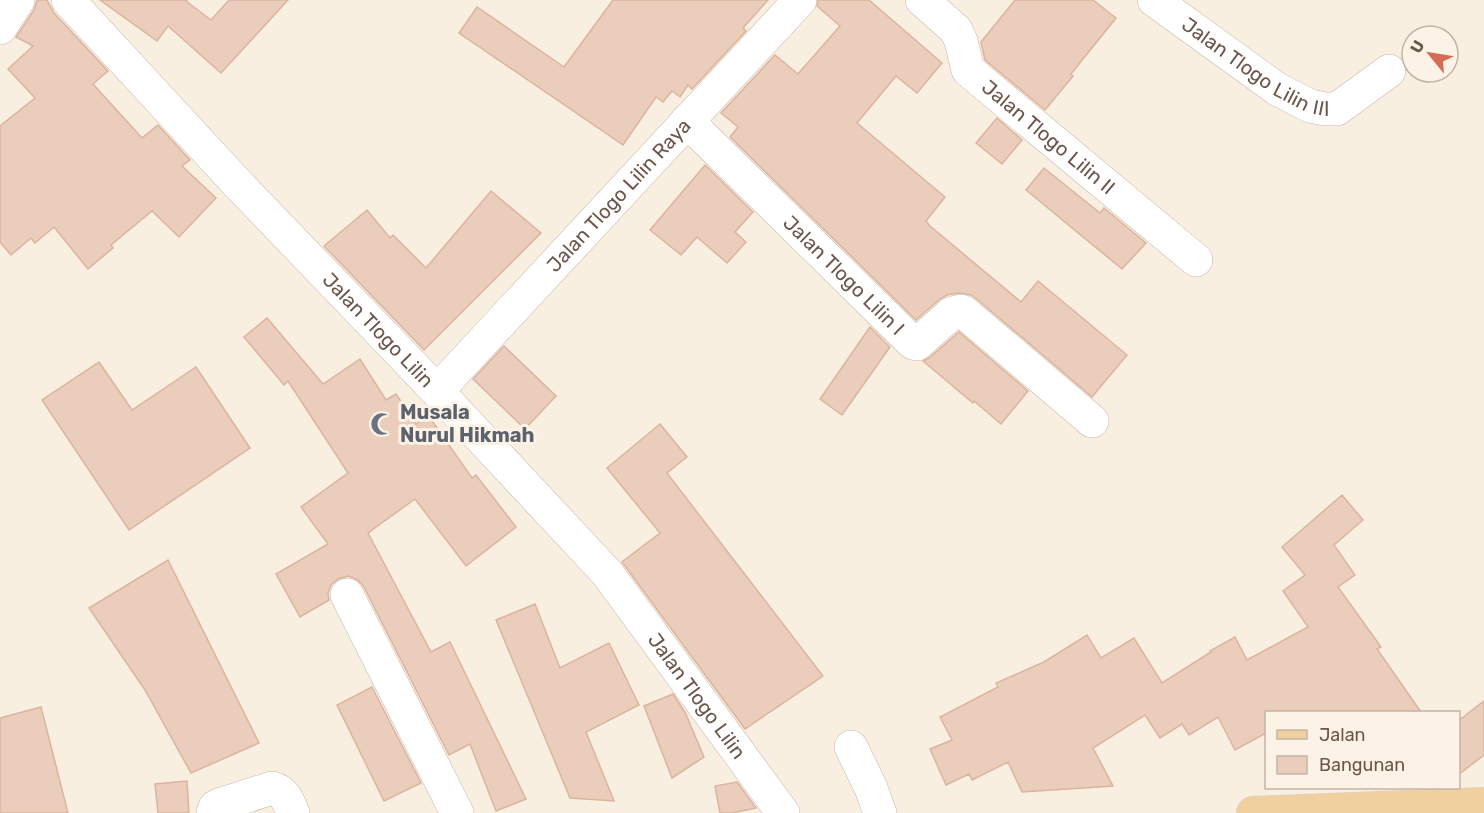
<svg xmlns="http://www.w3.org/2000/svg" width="1484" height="813" font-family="Rubik,sans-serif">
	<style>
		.building { fill: #ebcdbc; stroke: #dcb49e; stroke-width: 1.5 }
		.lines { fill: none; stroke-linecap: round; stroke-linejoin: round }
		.minor-casing { stroke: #c8b6aa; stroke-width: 34 }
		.major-casing { stroke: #d6d0cd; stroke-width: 34 }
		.minor { stroke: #fff; stroke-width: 33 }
		.major { stroke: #f1d0a0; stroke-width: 33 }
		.labels { text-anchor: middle; stroke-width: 6; stroke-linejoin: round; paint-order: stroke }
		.street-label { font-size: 20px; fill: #6d564b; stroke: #fcf3e6 }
		.worship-label { font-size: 20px; font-weight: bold; fill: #5b616d; stroke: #fcf3e6; text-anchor: start }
	</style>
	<rect width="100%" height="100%" fill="#f9efe1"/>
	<!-- building -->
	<g class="building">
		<path d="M37,0H47L54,13L108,71L93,84L142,138L158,125L190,160L182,166L216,198L179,237L152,211L111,245L113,248L88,269L54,227L35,243L31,238L11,255L0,242V126L35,98L8,69L33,46L16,37L34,10Z"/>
		<path d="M100,0H187L186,1L211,20L229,0H288L221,73L168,26L157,41Z"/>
		<path d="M613,0H768L743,28L746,31L692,89L688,85L680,97L672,91L663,102L656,97L623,145L459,33L477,7L564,67Z"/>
		<path d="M818,0H869L942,63L917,93L896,76L857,123L945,197L926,221L930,226L1021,302L1038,281L1127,355L1092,397L978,300L971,295L958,293L947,295L940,299L916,320L730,137L738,127L721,113L775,55L798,74L840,26L817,6Z"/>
		<path d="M1015,0H1093L1116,18L1071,74L1073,76L1045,110L985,60L981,42Z"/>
		<path d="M997,118L1022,140L1002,164L976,143Z"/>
		<path d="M705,165L753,212L735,232L746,242L727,263L697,237L681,255L650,230Z"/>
		<path d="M1044,168L1100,213L1104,208L1146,243L1122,269L1026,190Z"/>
		<path d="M491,191L541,233L424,350L324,246L367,210L390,238L393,235L426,268Z"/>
		<path d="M267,318L323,384L360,359L386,400L396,394L416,424L428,415L472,478L476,475L516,527L466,566L415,499L368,533L431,652L450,642L526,799L496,811L470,744L449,755L364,587L358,580L349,576L338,579L331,585L328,593L329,600L300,617L276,574L328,544L301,507L348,473L288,381L284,385L244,337Z"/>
		<path d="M870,327L890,347L842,415L820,399Z"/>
		<path d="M959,332L1028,391L1001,424L974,401L973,403L923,361L929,358Z"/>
		<path d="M504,346L556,396L525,429L473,379Z"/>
		<path d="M99,362L132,410L196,367L250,448L129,530L42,400Z"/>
		<path d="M660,424L687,457L667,473L823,676L745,729L622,562L660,533L607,468Z"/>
		<path d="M1342,495L1363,520L1334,545L1355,575L1338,587L1381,647L1377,649L1421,712H1266V733L1235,750L1218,717L1189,735L1182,724L1160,738L1145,715L1093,748L1113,786L1022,792L1008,762L972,780L969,774L946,785L930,749L952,740L940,717L998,687L996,683L1044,662L1087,635L1101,658L1134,638L1162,683L1211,652L1210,651L1235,637L1247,660L1308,627L1283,591L1305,575L1282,547Z"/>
		<path d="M168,560L259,743L191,773L145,690L89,608Z"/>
		<path d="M535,604L560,668L609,643L639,705L586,732L614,801L570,798L496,620Z"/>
		<path d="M372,687L421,783L384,801L337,705Z"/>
		<path d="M673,694L685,712L704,757L672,778L644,706Z"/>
		<path d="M1484,701V755L1458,775V721Z"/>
		<path d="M41,707L68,813H0V718Z"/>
		<path d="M187,781L189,813H158L155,784Z"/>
		<path d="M737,782L756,808L732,813H720L715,786Z"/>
	</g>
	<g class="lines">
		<!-- minor casing -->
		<g class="minor-casing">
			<g id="minor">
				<path id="s1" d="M68,0L237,183L437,391L607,573L783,813"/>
				<path id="s2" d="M922,0L956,30L961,41L968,70L1196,260"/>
				<path id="s3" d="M1154,0L1277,89L1310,106L1325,109H1337L1389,71"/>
				<path d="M0,28L18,0"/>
				<path id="s4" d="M687,121L913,343L917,344L952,313L961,311L966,314L1092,421"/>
				<path id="s5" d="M437,391L800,0"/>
				<path d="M347,595L457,813"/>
				<path d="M851,747L871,788L880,813"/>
				<path d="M213,813L215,807L219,805L272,788C285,791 288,801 293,813"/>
			</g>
		</g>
		<!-- major casing -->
		<g class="major-casing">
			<path id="major" d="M1253,813L1484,804"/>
		</g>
		<!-- minor -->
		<use href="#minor" class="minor"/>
		<!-- major -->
		<use href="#major" class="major"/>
	</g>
	<!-- icons -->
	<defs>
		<g id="mosque-bare" transform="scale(1.8)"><path d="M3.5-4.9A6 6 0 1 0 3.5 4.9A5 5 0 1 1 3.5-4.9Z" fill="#6b7280" stroke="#fcf3e6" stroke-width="2.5" paint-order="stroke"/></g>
	</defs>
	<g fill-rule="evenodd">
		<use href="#mosque-bare" x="382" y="424"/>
	</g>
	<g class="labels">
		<!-- street labels -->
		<g class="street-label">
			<text dy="7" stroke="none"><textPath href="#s3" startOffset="123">Jalan Tlogo Lilin III</textPath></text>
			<text dy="7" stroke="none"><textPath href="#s2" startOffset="192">Jalan Tlogo Lilin II</textPath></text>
			<text dy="7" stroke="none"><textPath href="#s5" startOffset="267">Jalan Tlogo Lilin Raya</textPath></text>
			<text dy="7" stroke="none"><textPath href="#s4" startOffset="220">Jalan Tlogo Lilin I</textPath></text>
			<text dy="7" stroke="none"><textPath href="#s1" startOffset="453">Jalan Tlogo Lilin</textPath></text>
			<text dy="7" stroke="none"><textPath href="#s1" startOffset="939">Jalan Tlogo Lilin</textPath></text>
		</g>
		<!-- worship labels -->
		<g class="worship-label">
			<text x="400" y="419">Musala<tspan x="400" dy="23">Nurul Hikmah</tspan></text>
		</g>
	</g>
	<!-- legend -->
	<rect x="1265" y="711" width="195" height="78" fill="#fcf3e6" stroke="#c3b4a8" stroke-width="1.5"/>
	<rect x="1277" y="730" width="30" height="9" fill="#f1d0a0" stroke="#c3b4a8" stroke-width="1.5"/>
	<text x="1319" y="741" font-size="18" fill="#6d564b">Jalan</text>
	<rect x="1277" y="756" width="30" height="18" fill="#ebcdbc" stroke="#c3b4a8" stroke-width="1.5"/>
	<text x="1319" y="771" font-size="18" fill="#6d564b">Bangunan</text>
	<!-- north arrow -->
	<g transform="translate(1430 54) rotate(300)"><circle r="28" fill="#fcf3e6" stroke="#c3b4a8" stroke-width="1.5"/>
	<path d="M0-4.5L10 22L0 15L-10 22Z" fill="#d66c53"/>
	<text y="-9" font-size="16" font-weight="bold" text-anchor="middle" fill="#6d564b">U</text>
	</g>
</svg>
